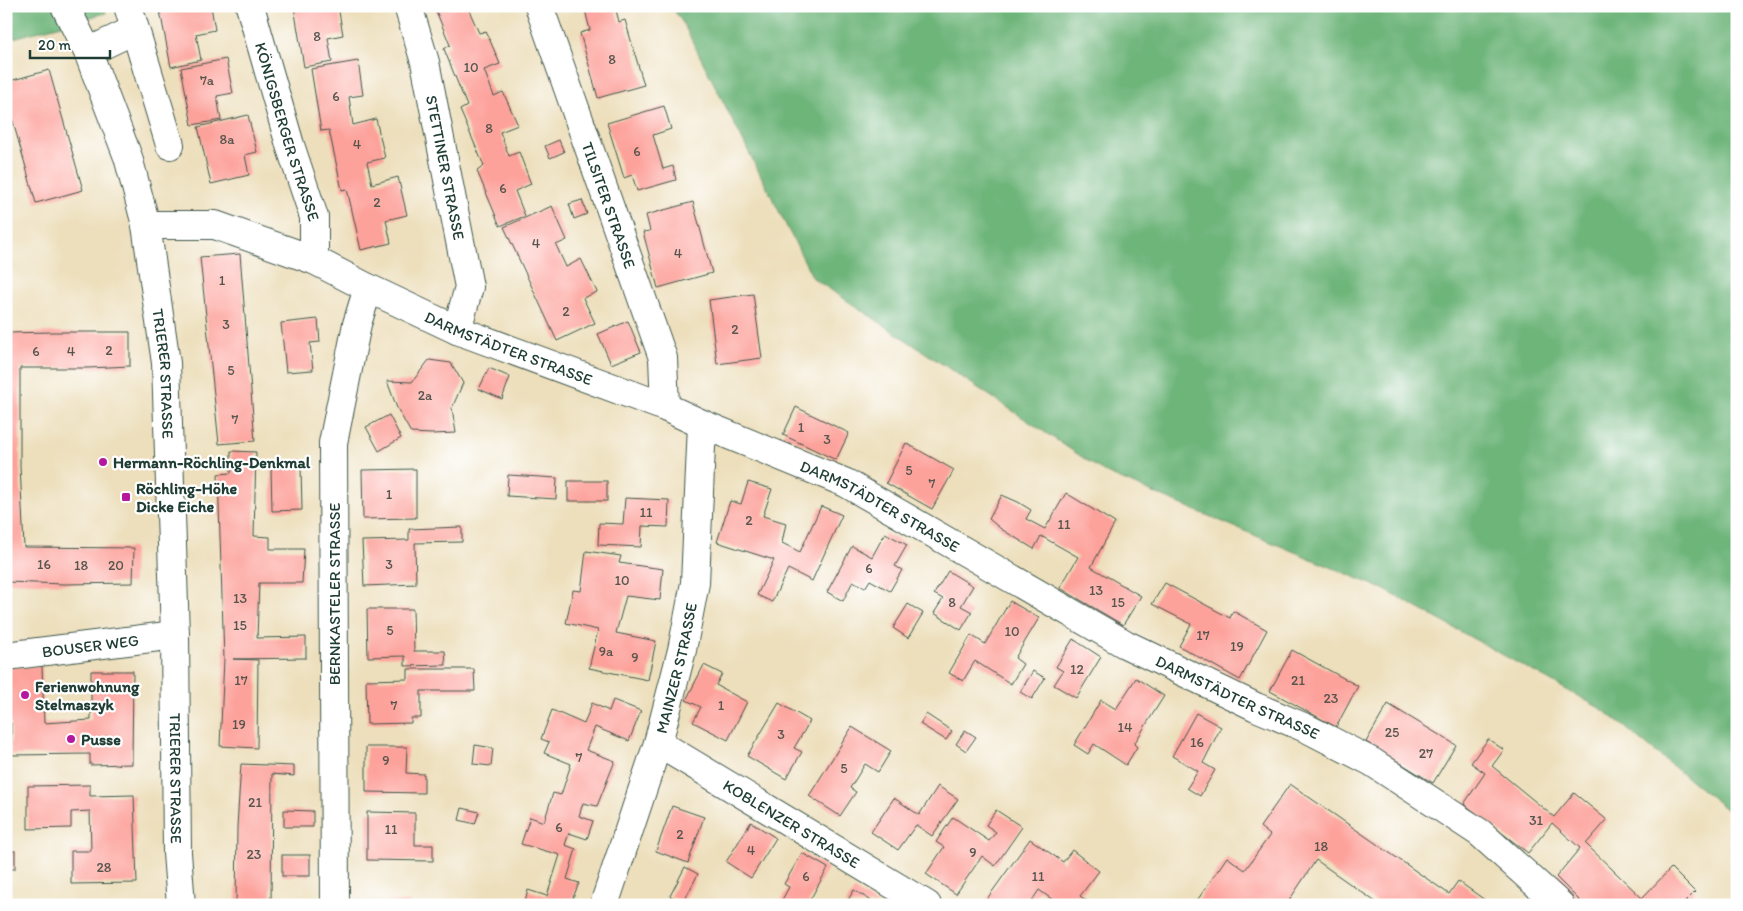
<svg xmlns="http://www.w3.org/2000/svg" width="1743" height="911" font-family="Itim,sans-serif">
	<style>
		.forest { fill: #6eb57a; stroke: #467957 }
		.building { fill: #fda29b }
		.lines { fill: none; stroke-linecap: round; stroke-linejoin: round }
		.minor-casing { stroke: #3e5548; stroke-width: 30 }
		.minor { stroke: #fff; stroke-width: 28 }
		.poi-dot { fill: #b5179e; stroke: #fff; stroke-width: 2 }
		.labels { text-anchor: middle; stroke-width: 4.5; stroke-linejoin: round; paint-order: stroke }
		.number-label { font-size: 14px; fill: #56564e }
		.street-label { font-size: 16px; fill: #1f3d34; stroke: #fff }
		.poi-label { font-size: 16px; font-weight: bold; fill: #1f3d34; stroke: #fff; text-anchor: start }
	</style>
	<rect width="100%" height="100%" fill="#fff"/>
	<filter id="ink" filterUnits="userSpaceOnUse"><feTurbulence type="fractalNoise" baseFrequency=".02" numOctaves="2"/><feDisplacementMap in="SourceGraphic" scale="10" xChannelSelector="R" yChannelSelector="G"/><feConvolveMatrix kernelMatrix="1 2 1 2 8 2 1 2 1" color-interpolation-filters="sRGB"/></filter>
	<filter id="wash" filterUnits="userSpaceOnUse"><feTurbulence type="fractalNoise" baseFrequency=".0096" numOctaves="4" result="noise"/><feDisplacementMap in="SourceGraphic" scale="20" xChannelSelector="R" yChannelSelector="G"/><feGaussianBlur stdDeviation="1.12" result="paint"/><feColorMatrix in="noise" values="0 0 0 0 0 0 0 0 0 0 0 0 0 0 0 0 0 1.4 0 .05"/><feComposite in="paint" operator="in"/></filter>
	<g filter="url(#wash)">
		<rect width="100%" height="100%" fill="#eddfbc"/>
		<!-- forest -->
		<g class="forest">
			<path d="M6,6H105L106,13L6,40Z"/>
			<path d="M671,6H1737V818L1605,711L1383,589L1106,473L813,278L683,23Z"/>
		</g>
		<g id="blocks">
			<!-- building -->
			<g class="building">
				<path d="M159,6H211L215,30L196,34L201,60L171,67Z"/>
				<path d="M298,6H338L343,35L328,38L332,62L304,67L294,7Z"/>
				<path d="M434,6H473L468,8L479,33L486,31L500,64L484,70L494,96L503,92L518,125L500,132L509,156L519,152L531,184L515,191L525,216L500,226L477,171L484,166L460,110L467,106L444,49L450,45Z"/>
				<path d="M584,6H615L619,22L625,20L644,85L598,98L580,33L590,30Z"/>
				<path d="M226,59L233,93L217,96L221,120L192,125L181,68Z"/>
				<path d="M358,61L363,95L349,97L353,125L376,119L385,158L367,162L372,184L398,177L407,215L386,220L391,243L361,250L347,189L342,190L329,130L321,131L311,69Z"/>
				<path d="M49,70L83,190L36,203L6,97V82Z"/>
				<path d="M664,106L671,129L653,135L663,169L673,166L676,180L637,191L632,175L624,178L607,123Z"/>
				<path d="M248,115L257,152L245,155L249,175L211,184L198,127Z"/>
				<path d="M559,140L564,152L550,158L545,146Z"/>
				<path d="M582,200L587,214L574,219L569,204Z"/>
				<path d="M693,202L712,273L658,288L643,232L650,231L646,215Z"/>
				<path d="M552,206L567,240L556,245L566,267L581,259L597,292L583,298L595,323L557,341L504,227Z"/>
				<path d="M240,254L255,441L219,444L200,257Z"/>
				<path d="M753,294L762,358L717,364L709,300Z"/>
				<path d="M318,319L320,342L310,343L313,370L286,372L281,323Z"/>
				<path d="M628,321L641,352L611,364L598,334Z"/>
				<path d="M52,332H130V366L88,368H20V466L24,547L134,548L133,583L64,584L6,582V333Z"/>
				<path d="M429,360L451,363L463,383L452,408L456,433L432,434L411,433L397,408L387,381L412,382Z"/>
				<path d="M489,368L510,377L502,399L479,389Z"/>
				<path d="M796,407L849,433L836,460L783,435Z"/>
				<path d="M389,415L401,438L379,451L366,427Z"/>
				<path d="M906,443L954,470L932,509L886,483Z"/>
				<path d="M231,451L256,452L254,536L270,537V549H304L302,583H259L257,638L306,637V658L233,659L258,660L257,748L220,746L224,659L218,474L231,473Z"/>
				<path d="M301,467L302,510L272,511L271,468Z"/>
				<path d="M416,469V518L363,519L362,470Z"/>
				<path d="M508,475L557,478L556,499L507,496Z"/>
				<rect x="568" y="481" width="39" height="20"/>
				<path d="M748,482L772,489L763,516L786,523L782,543L800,552L821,506L842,515L812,581L788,569L772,602L757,595L774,560L717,542L730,501L741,504Z"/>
				<path d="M1066,493L1115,523L1091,567L1141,596L1123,625L1060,588L1078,557L1041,536L1034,549L1001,529L989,519L1002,495L1018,502L1031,510L1026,519L1045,529Z"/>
				<path d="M625,498L669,500L668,527L642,526L641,547L598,545L599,523L623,524Z"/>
				<path d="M462,527V542L415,543L416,584L364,586L362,541L409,540V529Z"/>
				<path d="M885,533L907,545L895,566L902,570L890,591L870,580L865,588L853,581L843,601L827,592L852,546L872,557Z"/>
				<path d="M586,551L621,556L619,563L663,569L660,600L626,596L616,633L656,641L648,680L589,668L598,630L566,623L573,590L581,591Z"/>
				<path d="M948,571L973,586L961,606L972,612L961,630L934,613L943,599L934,594Z"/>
				<path d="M1165,583L1230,618L1233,611L1267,630L1240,680L1179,646L1191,624L1152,604Z"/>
				<path d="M1010,601L1039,618L1015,658L1023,664L1011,684L975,661L963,681L949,673L971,635L985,644Z"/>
				<path d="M908,604L923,613L908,638L893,628Z"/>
				<path d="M367,609H413L414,651H445L446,665L405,666V656L368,657Z"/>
				<path d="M1073,639L1101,657L1076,698L1054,685L1063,671L1056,667Z"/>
				<path d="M1292,650L1358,686L1336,727L1270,691Z"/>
				<path d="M704,665L722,674L716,685L747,702L728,740L693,722L701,707L686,700Z"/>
				<path d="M42,666L44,723L91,720V671H133L132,764L90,765V754L11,755V723L6,724V667Z"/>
				<path d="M408,669H474L475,691H421V718H411V723L367,724L366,680L408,679Z"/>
				<path d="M1033,671L1045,678L1032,699L1020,692Z"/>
				<path d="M1136,678L1164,696L1134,744L1137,747L1126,765L1094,744L1088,754L1074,745L1101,700L1116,709Z"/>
				<path d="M613,700L641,711L629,741L595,727L586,750L615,761L597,806L583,803L579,816L593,821L587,839L569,833L565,845L576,849L567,879L579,883L570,905H530L525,902L528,890L547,896L560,855L521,844L530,817L544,822L553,793L561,795L571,764L544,753L549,742L541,739L552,710L584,724L592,703L609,711Z"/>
				<path d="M779,703L810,721L794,748L802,752L786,779L747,756Z"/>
				<path d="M1388,704L1456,745L1433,783L1366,742Z"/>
				<path d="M1196,713L1221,727L1203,763L1215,770L1200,796L1187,788L1198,771L1172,756Z"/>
				<path d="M926,714L952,731L946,740L920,724Z"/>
				<path d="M852,727L891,751L878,772L865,764L850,788L856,792L840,816L809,796Z"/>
				<path d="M965,730L976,737L966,751L956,744Z"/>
				<path d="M1488,739L1504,750L1492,766L1554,817L1574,793L1607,820L1586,844L1642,898L1671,868L1695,892L1682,905H1654L1649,900L1644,905H1584L1556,877L1580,848L1552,823L1528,853L1464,804L1485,773L1471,763Z"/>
				<path d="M475,745L493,748L491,766L473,764Z"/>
				<path d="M366,747H407L406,773L424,774V793L366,792Z"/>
				<path d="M241,764L294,766V776L272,774L271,905H236L237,827Z"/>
				<path d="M1290,784L1449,894L1458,881L1492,905H1380L1316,860L1286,905H1194L1227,857L1245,870L1270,835L1260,827Z"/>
				<path d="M90,785V796L134,795L137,883L71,884V851H91L90,811L71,812V828L28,829V786Z"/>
				<path d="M938,786L958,799L932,836L916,825L898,850L871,832L894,798L919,815Z"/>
				<path d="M672,806L704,817L688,863L656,851Z"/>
				<path d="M462,808L479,812L475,824L459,820Z"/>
				<path d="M284,810L313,811V827H284Z"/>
				<path d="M996,810L1022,827L995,866L982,856L956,894L926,874L944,847L936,842L953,817L989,841L996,832L986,825Z"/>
				<path d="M367,812L415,813V845H433V861L367,860Z"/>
				<path d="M751,822L776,838L751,878L726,862Z"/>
				<path d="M1030,839L1063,862L1072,850L1099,871L1080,896L1092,905H1060L1039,890L1029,905H987L984,903Z"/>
				<rect x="6" y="851" width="9" height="18"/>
				<path d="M802,853L828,868L807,905H791L782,900L789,887L784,884Z"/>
				<rect x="282" y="855" width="28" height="21"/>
				<path d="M685,867L698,874L683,903L670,896Z"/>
				<path d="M854,890L878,905H845Z"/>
				<rect x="281" y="902" width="30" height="3"/>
				<path d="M410,902V905H364V903Z"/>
			</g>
		</g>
	</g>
	<g filter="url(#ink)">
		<use href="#blocks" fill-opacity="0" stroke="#3e5548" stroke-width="1"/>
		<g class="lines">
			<!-- minor casing -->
			<g class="minor-casing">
				<g id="minor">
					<path id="s1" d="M65,6L88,52L128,157L146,225L166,363L175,635L177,853L181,905"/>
					<path d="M128,6L170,145"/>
					<path id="s2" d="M250,6L290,145L314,217V260"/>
					<path id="s3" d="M408,6L425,62L469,287L457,330"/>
					<path id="s4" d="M539,6L663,358L665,407"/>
					<path d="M88,52L134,30"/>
					<path id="s5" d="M146,225H215L314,260L368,288L457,330L665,407L702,424L846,483L1125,644L1256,707L1308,729L1372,762L1480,833L1560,905"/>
					<path id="s6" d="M6,656L175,635"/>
					<path id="s7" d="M658,743L927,905"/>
					<path d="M335,905L333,443L357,324L368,288"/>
					<path id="s8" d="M604,905L658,743L682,650L695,583L702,424"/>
				</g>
			</g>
			<!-- minor -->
			<use href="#minor" class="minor"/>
		</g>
	</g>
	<!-- markers -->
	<g class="poi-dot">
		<circle cx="103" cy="462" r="5"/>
		<rect x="121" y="492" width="10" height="10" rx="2.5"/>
		<circle cx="25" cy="695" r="5"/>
		<circle cx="71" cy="739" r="5"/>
	</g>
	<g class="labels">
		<!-- number labels -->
		<g class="number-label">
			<text x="317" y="41">8</text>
			<text x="612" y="64">8</text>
			<text x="471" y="72">10</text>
			<text x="207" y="85">7a</text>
			<text x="336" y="101">6</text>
			<text x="489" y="133">8</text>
			<text x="227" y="144">8a</text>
			<text x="357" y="149">4</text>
			<text x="637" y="156">6</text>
			<text x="503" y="193">6</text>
			<text x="377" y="207">2</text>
			<text x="536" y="248">4</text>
			<text x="678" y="258">4</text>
			<text x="222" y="285">1</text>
			<text x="566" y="316">2</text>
			<text x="226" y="329">3</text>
			<text x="735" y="334">2</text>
			<text x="109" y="355">2</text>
			<text x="36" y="356">6</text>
			<text x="71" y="356">4</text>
			<text x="231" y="375">5</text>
			<text x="425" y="400">2a</text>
			<text x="235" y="424">7</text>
			<text x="801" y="432">1</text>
			<text x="827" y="444">3</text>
			<text x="909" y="475">5</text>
			<text x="932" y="488">7</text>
			<text x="389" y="499">1</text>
			<text x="646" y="517">11</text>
			<text x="749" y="525">2</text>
			<text x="1064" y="529">11</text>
			<text x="44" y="569">16</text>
			<text x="389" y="569">3</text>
			<text x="81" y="570">18</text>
			<text x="116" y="570">20</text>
			<text x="869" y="573">6</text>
			<text x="622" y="585">10</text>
			<text x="1096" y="595">13</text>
			<text x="240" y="603">13</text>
			<text x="952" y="607">8</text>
			<text x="1118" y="607">15</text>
			<text x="240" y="630">15</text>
			<text x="390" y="635">5</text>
			<text x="1012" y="636">10</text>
			<text x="1203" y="640">17</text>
			<text x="1237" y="651">19</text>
			<text x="606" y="656">9a</text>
			<text x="635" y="662">9</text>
			<text x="1077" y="674">12</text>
			<text x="241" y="685">17</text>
			<text x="1298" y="685">21</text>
			<text x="1331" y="703">23</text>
			<text x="394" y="710">7</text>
			<text x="721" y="710">1</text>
			<text x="239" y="729">19</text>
			<text x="1125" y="732">14</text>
			<text x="1392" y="737">25</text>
			<text x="781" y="739">3</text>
			<text x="1197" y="747">16</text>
			<text x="1426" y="758">27</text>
			<text x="579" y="762">7</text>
			<text x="386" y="765">9</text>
			<text x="844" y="773">5</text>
			<text x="255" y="807">21</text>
			<text x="1536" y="825">31</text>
			<text x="559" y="832">6</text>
			<text x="391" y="834">11</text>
			<text x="680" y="839">2</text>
			<text x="1321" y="851">18</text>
			<text x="751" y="855">4</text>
			<text x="973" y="857">9</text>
			<text x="254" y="859">23</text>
			<text x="104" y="872">28</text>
			<text x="806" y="881">6</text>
			<text x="1038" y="881">11</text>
		</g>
		<!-- street labels -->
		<g class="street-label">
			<text dy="6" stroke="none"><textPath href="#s2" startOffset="131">KÖNIGSBERGER STRASSE</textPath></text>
			<text dy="6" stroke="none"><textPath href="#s3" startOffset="166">STETTINER STRASSE</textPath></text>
			<text dy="6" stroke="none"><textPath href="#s4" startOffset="211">TILSITER STRASSE</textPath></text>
			<text dy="6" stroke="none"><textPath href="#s5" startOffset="388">DARMSTÄDTER STRASSE</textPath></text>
			<text dy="6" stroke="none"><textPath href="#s1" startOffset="384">TRIERER STRASSE</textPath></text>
			<text dy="6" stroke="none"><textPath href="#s5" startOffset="792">DARMSTÄDTER STRASSE</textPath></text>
			<text transform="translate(334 594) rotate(-90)" y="6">BERNKASTELER STRASSE</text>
			<text dy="6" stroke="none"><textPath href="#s6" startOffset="85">BOUSER WEG</textPath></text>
			<text dy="6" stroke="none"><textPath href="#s8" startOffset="248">MAINZER STRASSE</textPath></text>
			<text dy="6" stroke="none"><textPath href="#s5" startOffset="1198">DARMSTÄDTER STRASSE</textPath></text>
			<text dy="6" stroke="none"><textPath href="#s1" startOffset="789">TRIERER STRASSE</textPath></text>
			<text dy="6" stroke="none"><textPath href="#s7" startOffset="156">KOBLENZER STRASSE</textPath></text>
		</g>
		<!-- poi labels -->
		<g class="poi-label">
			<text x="113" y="468">Hermann-Röchling-Denkmal</text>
			<text x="136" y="494">Röchling-Höhe<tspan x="136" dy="18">Dicke Eiche</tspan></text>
			<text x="35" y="692">Ferienwohnung<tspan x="35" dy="18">Stelmaszyk</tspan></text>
			<text x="81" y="745">Pusse</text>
		</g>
	</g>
	<!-- margin -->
	<rect width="1743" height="911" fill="none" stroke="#fff" stroke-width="25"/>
	<!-- scale -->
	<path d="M30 50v8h80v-8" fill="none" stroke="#1f3d34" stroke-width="2.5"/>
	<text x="38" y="50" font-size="15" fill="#1f3d34" stroke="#ffffff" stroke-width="4" paint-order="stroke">20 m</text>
</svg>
